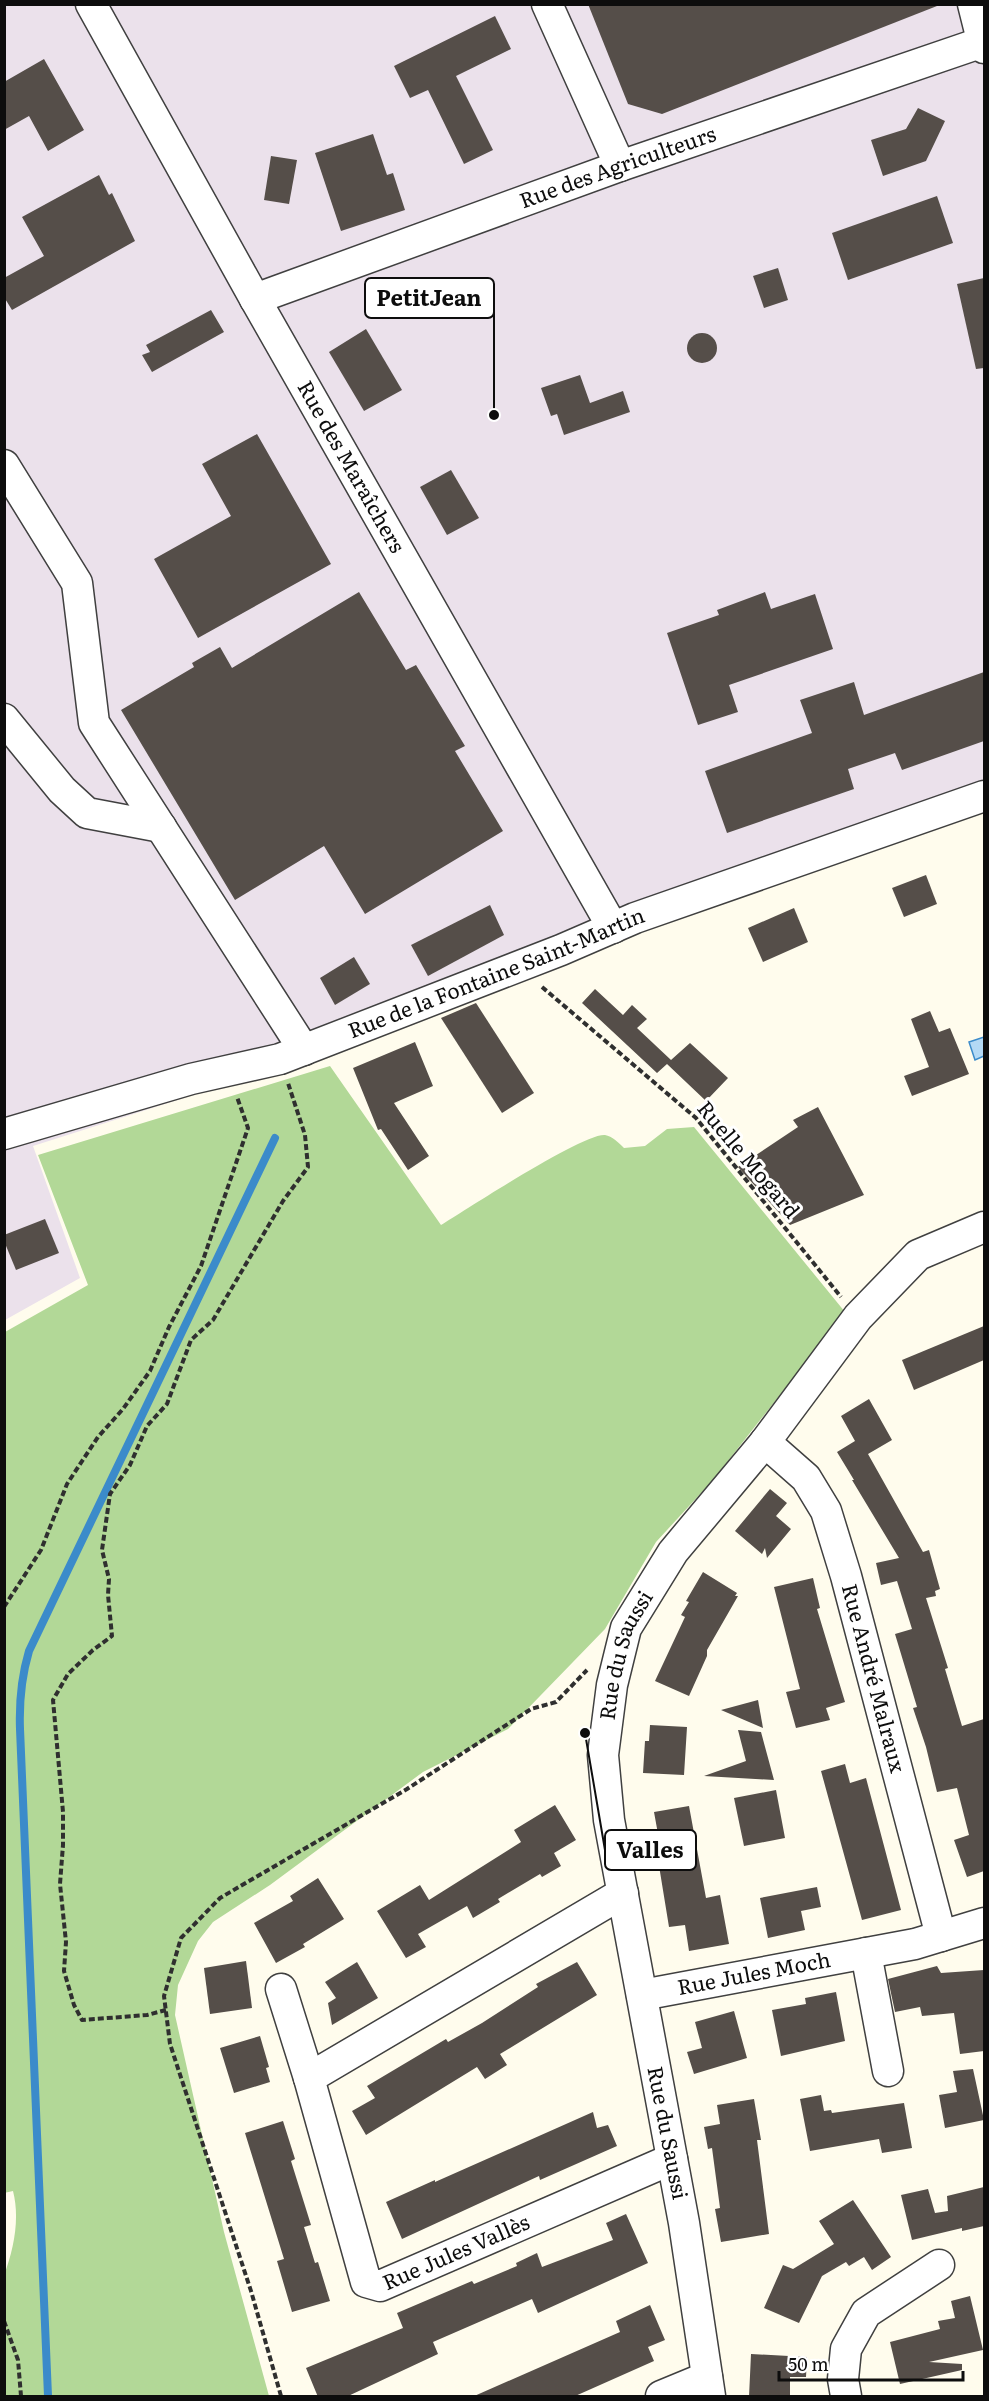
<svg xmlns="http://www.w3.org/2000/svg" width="989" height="2401" font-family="Literata,serif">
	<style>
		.industrial { fill: #ebe1eb }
		.forest { fill: #b2d897 }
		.water { fill: #b3d9f5; stroke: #3b8bca; stroke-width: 1.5 }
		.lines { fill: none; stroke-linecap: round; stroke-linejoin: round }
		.stream { stroke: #3b8bca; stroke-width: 8 }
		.building { fill: #554e49 }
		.minor-casing { stroke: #404040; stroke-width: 33 }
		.path { stroke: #2f2f2f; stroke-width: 4; stroke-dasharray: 6 3; stroke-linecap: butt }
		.minor { stroke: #fff; stroke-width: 30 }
		.labels { text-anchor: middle; stroke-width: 6; stroke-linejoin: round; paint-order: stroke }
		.street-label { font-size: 21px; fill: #0d0d0d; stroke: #fff }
		.leader { fill: none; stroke: #0d0d0d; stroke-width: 2 }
		.callout-dot { fill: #0d0d0d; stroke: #fff; stroke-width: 2 }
		.callout { fill: #fff; stroke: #0d0d0d; stroke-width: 2 }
		.callout-label { font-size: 22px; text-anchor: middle; font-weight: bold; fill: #0d0d0d }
	</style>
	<rect width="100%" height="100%" fill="#fffced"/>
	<!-- industrial -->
	<path class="industrial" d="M5,5H975L984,49V781L858,825L309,1058L33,1146L80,1278L5,1320Z"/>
	<!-- forest -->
	<path class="forest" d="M330,1066L441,1225C467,1209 583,1133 605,1135C612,1136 619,1143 624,1148L645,1146L667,1129L694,1127L845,1312L713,1480L656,1542L605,1629L508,1729L423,1772L270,1885L213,1922L198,1941L178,1985L175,2015L224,2232L269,2396H5L4,2275C14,2249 20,2218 13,2191L4,2193L5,1332L88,1285L38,1155Z"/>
	<!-- water -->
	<path class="water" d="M984,1037V1056L975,1060L969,1042Z"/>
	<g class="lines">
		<!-- stream -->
		<path class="stream" d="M48,2396L20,1729C19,1701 21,1678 29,1651L275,1138"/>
	</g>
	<!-- building -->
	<g class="building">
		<path d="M588,4H936L937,6L662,114L628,104Z"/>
		<path d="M495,16L511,49L456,76L493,150L464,164L428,90L410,98L394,66Z"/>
		<path d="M44,59L84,130L48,151L29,116L4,130V82Z"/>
		<path d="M918,108L945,121L926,161L883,176L871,140L906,129Z"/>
		<path d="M373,134L387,175L393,173L405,210L341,231L315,153Z"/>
		<path d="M271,156L297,160L289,204L264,200Z"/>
		<path d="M99,175L109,195L112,193L135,241L12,310L4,297V278L44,256L22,217Z"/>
		<path d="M937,196L953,243L848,280L832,233Z"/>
		<path d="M778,268L788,300L764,308L753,276Z"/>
		<path d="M984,278V368L976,369L957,284Z"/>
		<path d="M211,310L224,332L152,372L142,355L150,352L146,345Z"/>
		<path d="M366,329L402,390L364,411L329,352Z"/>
		<circle cx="702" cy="348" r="15"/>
		<path d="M580,375L590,403L623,391L630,412L564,435L557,414L551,416L541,388Z"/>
		<path d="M257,434L331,564L198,638L154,559L231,516L202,464Z"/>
		<path d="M451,470L479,518L447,535L420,487Z"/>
		<path d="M359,592L406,670L416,665L465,746L455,751L503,831L365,914L324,846L235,900L121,710L194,667L192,663L220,647L232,668Z"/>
		<path d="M765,592L771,609L815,594L833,649L729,685L738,712L698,725L667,633L719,615L717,610Z"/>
		<path d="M984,672V741L902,770L895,753L848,769L854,789L727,833L705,771L812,733L800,700L854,682L864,715Z"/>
		<path d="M926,875L937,904L904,917L892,888Z"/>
		<path d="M490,905L504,935L428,976L411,945Z"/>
		<path d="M794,908L808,942L763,962L748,928Z"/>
		<path d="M354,957L370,984L335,1005L320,978Z"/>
		<path d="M595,989L623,1015L632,1005L647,1019L637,1028L671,1060L690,1043L728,1078L706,1101L667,1064L657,1073L582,1003Z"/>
		<path d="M476,1003L534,1093L502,1113L441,1018Z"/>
		<path d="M930,1011L939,1032L950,1028L969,1074L912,1096L904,1076L929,1067L911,1019Z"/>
		<path d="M415,1042L433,1086L394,1103L429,1156L408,1170L381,1129L378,1130L353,1068Z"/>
		<path d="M818,1107L864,1195L790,1225L738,1167L798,1127L793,1120Z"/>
		<path d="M45,1219L59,1253L16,1270L4,1241V1235Z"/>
		<path d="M984,1326V1360L914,1390L902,1360Z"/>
		<path d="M869,1399L892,1440L868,1454L923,1552L929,1550L940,1589L935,1591L936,1596L926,1598L948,1668L945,1669L962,1726L984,1719V1871L967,1877L954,1840L969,1835L957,1788L937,1792L926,1747L913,1708L917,1707L895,1634L912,1629L897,1581L881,1585L876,1563L899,1558L852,1480H854L837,1452L855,1441L841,1416Z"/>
		<path d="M770,1489L787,1503L776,1516L791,1529L767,1558L765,1548L762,1554L735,1531Z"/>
		<path d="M703,1572L737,1593L735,1596H738L707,1650V1656L689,1696L655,1681L685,1617L681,1615L689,1602L686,1601Z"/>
		<path d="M813,1578L820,1608L817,1609L845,1702L826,1708L830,1720L796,1728L786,1692L800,1689L774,1587Z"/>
		<path d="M758,1700L763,1728L721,1710Z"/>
		<path d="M650,1725L687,1727L684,1775L643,1773L645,1741H649Z"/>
		<path d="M738,1730L761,1732L774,1780L704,1776L746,1761Z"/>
		<path d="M845,1764L850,1783L866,1778L901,1910L862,1920L821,1771Z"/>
		<path d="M776,1790L785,1838L744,1846L734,1798Z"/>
		<path d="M555,1805L576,1840L554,1853L561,1866L542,1877L540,1874L498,1899L500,1902L473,1918L467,1906L418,1934L426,1947L406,1958L377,1911L420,1885L429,1900L521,1842L514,1830Z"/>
		<path d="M689,1806L706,1898L720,1895L729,1944L689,1951L685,1925L669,1927L654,1835L658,1834L654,1812Z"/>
		<path d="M318,1878L344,1919L303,1944L305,1947L276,1963L254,1923L293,1901L290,1896Z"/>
		<path d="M817,1887L821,1907L801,1911L805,1930L768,1938L760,1898Z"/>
		<path d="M246,1961L252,2008L210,2014L204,1968Z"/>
		<path d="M357,1962L378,1998L332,2025L328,2003L336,1998L325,1982Z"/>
		<path d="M577,1962L597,1995L500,2054L507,2065L485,2079L477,2067L366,2135L352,2111L375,2098L367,2086L446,2039L448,2042L482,2023L538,1987L536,1984Z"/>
		<path d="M937,1966L941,1973L984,1970V2051L960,2054L954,2013L922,2016L920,2007L895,2012L888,1979Z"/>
		<path d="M836,1992L845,2041L781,2056L772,2010L806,2004L805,1998Z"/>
		<path d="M734,2011L747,2058L694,2074L687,2052L702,2048L695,2022Z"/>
		<path d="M260,2036L269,2067L266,2068L270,2082L234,2093L220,2048Z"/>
		<path d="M973,2069L984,2120L945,2128L939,2095L957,2092L953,2071Z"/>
		<path d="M821,2095L824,2111L831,2110L832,2113L904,2103L912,2148L882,2153L879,2139L810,2151L800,2099Z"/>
		<path d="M754,2099L761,2140H757L769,2234L721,2242L715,2209L720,2208L712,2148L708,2149L704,2127L720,2124L717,2105Z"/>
		<path d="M593,2112L597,2128L608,2125L617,2146L540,2180L539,2176L402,2239L386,2202L435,2180V2182Z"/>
		<path d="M283,2121L295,2159L291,2161L311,2225L304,2227L315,2263L318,2262L330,2301L292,2312L277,2261L284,2259L245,2133Z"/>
		<path d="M984,2187V2226L962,2231V2228L912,2240L901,2195L928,2189L935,2213L948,2211L947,2196Z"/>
		<path d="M853,2200L891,2257L872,2270L864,2257L849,2266L846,2262L822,2276L799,2323L764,2308L783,2265L793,2269L834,2244L819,2221Z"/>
		<path d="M626,2214L648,2263L538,2313L532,2299L433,2342L438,2354L346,2397H318L306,2368L403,2328L397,2313L472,2281L474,2284L517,2266L516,2263L537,2253L542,2267L613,2240L606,2223Z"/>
		<path d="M970,2296L983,2350L929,2362L962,2364V2370L900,2384L890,2342L940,2329L938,2321L955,2318L951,2301Z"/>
		<path d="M650,2305L665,2340L648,2347L654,2361L573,2397H472L620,2332L616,2321Z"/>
		<path d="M751,2354L807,2357L806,2377H790V2397H749Z"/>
	</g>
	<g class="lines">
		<!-- minor casing -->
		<g class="minor-casing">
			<g id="minor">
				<path id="s1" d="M91,4L255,299L613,928"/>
				<path d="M547,4L620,166"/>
				<path d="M973,4L984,48"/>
				<path id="s2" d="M255,299L620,166L983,42"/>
				<path d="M4,465L77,583L94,723L304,1050"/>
				<path d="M4,719L62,790L87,813L161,827"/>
				<path id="s3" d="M4,1134L191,1079L280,1059L561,950L635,918L984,796"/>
				<path id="s4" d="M765,1442L806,1478L826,1511L846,1576L941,1936"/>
				<path id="s5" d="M623,1893L309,2078L366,2282L380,2286L672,2159"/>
				<path d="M866,1953L888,2071"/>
				<path d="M281,1989L309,2078"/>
				<path id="s6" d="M642,1995L915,1944L984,1923"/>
				<path d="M661,2396L707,2377"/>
				<path id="s7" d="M710,2396L684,2223L609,1820L603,1755L612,1685L626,1628L673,1552L765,1442L858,1317L918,1255L984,1227"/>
				<path d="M846,2396L843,2379L846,2349L866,2313L939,2265"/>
			</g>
		</g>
		<!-- path -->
		<g class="path">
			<path d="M542,987L696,1118L841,1297"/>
			<path d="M4,1607L41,1550L67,1484L98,1437L123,1409L150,1371L169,1327L201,1266L248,1128L237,1097"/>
			<path d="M166,2010L147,2015L82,2020L74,2005L64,1971L66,1942L60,1884L63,1845V1812L53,1700L68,1674L93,1650L112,1636L108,1595L109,1579L102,1550L110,1494L130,1465L147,1426L167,1404L191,1340L213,1320L283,1201L308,1167L305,1135L288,1083"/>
			<path d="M4,2321L18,2360L21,2396"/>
			<path d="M281,2396L251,2291L170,2044L164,1996L181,1938L220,1898L407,1789L531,1709L556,1702L587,1670"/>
		</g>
		<!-- minor -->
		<use href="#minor" class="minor"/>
	</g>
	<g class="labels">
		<!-- street labels -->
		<g class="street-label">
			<text dy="7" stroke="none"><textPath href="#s2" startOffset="386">Rue des Agriculteurs</textPath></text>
			<text dy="7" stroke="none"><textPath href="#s1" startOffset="531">Rue des Maraîchers</textPath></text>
			<text dy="7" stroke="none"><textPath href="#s3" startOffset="519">Rue de la Fontaine Saint-Martin</textPath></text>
			<text transform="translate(748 1160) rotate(50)" y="7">Ruelle Mogard</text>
			<text dy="7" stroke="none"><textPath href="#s7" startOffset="753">Rue du Saussi</textPath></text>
			<text dy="7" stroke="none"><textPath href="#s4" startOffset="267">Rue André Malraux</textPath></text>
			<text dy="7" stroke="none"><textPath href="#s6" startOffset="114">Rue Jules Moch</textPath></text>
			<text transform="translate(667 2133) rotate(79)" y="7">Rue du Saussi</text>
			<text dy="7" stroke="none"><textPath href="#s5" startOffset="674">Rue Jules Vallès</textPath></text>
		</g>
	</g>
	<!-- callouts -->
	<path class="leader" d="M494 415L494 298M585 1733L605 1850"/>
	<g class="callout-dot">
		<circle cx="494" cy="415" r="6"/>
		<circle cx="585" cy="1733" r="6"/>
	</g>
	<g class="callout">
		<rect x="365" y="278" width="129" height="40" rx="6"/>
		<rect x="605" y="1830" width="91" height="40" rx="6"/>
	</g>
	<g class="callout-label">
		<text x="429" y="306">PetitJean</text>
		<text x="650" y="1858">Valles</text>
	</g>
	<!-- border -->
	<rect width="989" height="2401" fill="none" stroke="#0d0d0d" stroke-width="12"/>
	<!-- scale -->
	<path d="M779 2371v9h184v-9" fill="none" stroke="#0d0d0d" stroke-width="3"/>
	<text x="788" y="2371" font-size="18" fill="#0d0d0d" stroke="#ffffff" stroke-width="4.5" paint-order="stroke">50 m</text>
</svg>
